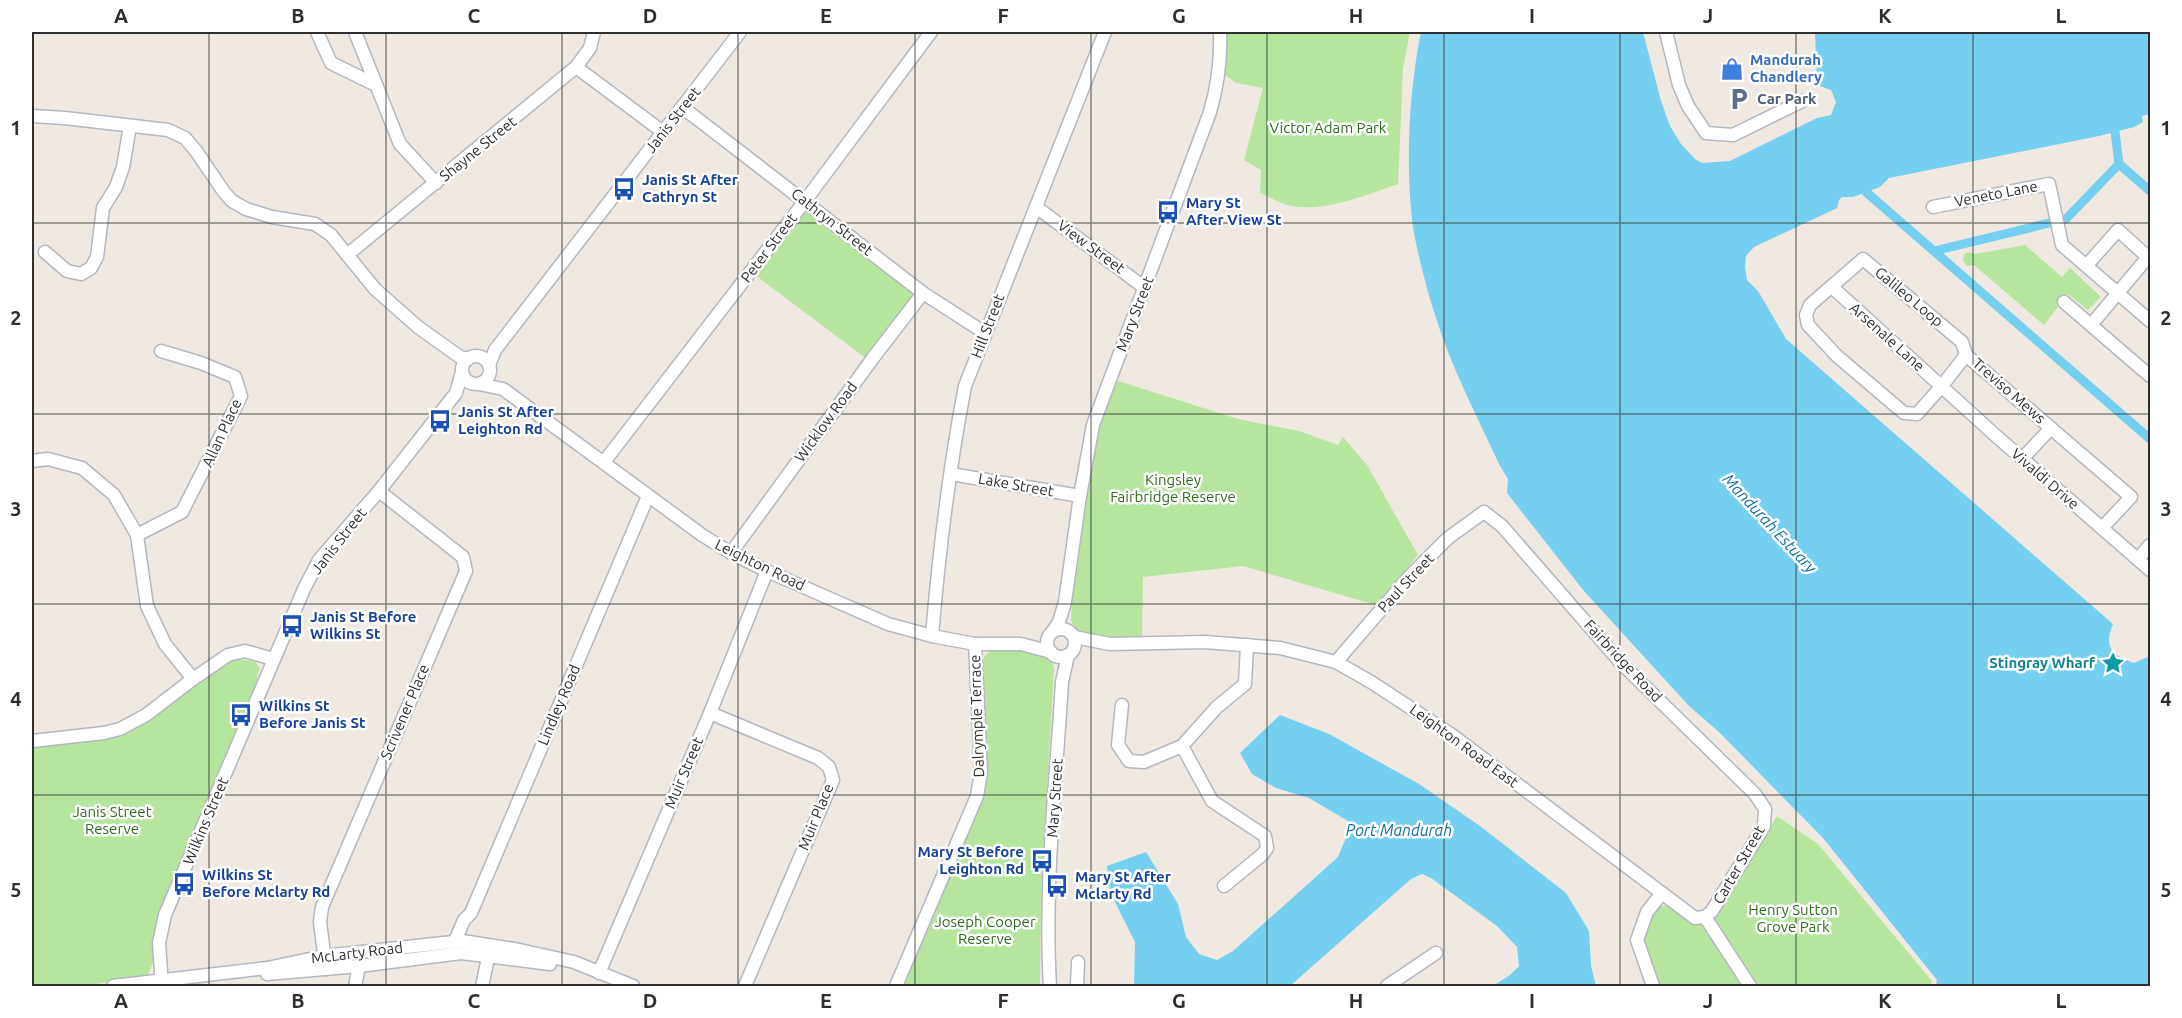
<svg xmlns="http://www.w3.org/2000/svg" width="2182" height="1018" font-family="Ubuntu,sans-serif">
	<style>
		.green { fill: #b6e59e }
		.water { fill: #75cff0 }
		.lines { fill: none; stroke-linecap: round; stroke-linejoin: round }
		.canal { stroke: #75cff0; stroke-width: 9 }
		.minor-casing { stroke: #b4b7c1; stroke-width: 15 }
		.minor { stroke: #fff; stroke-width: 12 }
		.grid { fill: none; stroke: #2e2e2e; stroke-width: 1.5; stroke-opacity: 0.55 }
		.labels { text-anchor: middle; stroke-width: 5; stroke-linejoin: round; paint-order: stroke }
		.shop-label { font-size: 15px; font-weight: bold; fill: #366cbe; stroke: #fff; text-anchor: start }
		.service-label { font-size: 15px; font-weight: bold; fill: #4e5e75; stroke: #fff; text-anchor: start }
		.street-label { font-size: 15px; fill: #2e2e2e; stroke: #fff }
		.park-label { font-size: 15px; fill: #2c6e1b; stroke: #fff }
		.transit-label { font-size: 15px; font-weight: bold; fill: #164399; stroke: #fff; text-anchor: start }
		.culture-label { font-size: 15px; font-weight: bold; fill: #0d838f; stroke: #fff; text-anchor: end }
		.water-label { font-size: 16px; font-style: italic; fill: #0d6fa3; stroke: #fff }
		.neatline { fill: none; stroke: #2e2e2e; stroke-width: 2 }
		.grid-label { font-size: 20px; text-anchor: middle; font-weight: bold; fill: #2e2e2e }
	</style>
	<rect width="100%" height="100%" fill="#efe9e1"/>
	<!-- green -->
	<g class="green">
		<path d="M1224,32H1410L1403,68L1398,184C1366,195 1321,214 1287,205C1278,202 1269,197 1260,193L1261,170L1244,160L1263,88L1236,83L1225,75Z"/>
		<path d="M804,212H810L912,292V298L867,359L755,275Z"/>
		<path d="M2025,245L2062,277L2070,268L2101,297L2088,310L2068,294L2044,325L1974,265L1967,266L1963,261L1964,254L1968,252L1975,254Z"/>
		<path d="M1115,380L1238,419L1299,431L1338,445L1343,437L1367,465L1418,555L1376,605L1243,566L1143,577L1142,637C1121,637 1079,645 1071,620C1072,596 1076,571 1079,547C1086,489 1093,434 1115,380Z"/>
		<path d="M992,649H1036L1051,656L1054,669L1041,893L1040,986H901L985,768L982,666L984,657Z"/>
		<path d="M241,659L255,662L260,668L257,676L258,680L154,930L153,962L148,975L84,986H32V746L107,738L127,732L229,663Z"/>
		<path d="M1777,816L1818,844L1932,981L1931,986H1658C1651,964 1636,934 1652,913C1656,907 1662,904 1668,906C1677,909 1685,918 1692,923L1714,919Z"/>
	</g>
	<!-- water -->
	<g class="water">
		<path d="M1421,32H1643L1661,101L1670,126L1681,144L1695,159L1702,163L1730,161L1817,118L1831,115L1836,102L1831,90L1817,85L1815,32H2150V114L2142,116L2143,122L2134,127L2099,136L1889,178L1880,187L1853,197H1842L1839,200L1837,208L1754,247L1746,256L1745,267L1747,280L1758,291L1786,339L2113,624C2103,648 2112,655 2134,663L2150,656V986H1936L1937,980L1823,838L1719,732L1689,706L1584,591L1507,493L1508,479L1500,466C1477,416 1451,367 1435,315C1427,290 1417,252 1413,227C1405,167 1409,90 1421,32Z"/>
		<path d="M1280,715L1329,734L1419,784L1480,826L1566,893L1589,931L1591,966L1596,986H1493L1510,975L1519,966L1517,947L1497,926L1431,878L1422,874L1411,879L1290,986H1134L1135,942L1110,892L1107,866L1146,852L1178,904L1186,937L1199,954L1217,960L1233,951L1338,857L1346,838L1348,821L1309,798L1276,788L1252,774L1240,753Z"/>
	</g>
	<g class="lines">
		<!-- canal -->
		<g class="canal">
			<path d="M2115,132L2119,164L2150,191"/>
			<path d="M1866,192L2150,439"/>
			<path d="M1934,251L2066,219L2119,164"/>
		</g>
		<!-- minor casing -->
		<g class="minor-casing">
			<g id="minor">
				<path d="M317,32L331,63L376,85"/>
				<path d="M355,32L400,144L436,183"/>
				<path d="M1666,32L1679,85L1688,106L1706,133L1733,135L1802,101"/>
				<path d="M576,67L663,132"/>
				<path d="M682,107L923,293L985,333"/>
				<path d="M32,116L65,118L168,130L185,138L196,151L224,192L232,201L246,209L272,217L315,224L331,235L375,289L418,327L460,357L468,359"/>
				<path d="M1036,207L1145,288"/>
				<path d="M1933,207L2049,184L2062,245L2150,321"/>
				<path d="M45,252L67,271L81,274L91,268L97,257L103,208L116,187L123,167L130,126"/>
				<path d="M347,255L576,67L590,48L594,32"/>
				<path d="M1863,259L1962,342L1966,355L1941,387L1917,414L1904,413L1837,356L1808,325L1806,315L1810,305Z"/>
				<path d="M2087,265L2118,230L2150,259"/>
				<path d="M1832,287L1995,435L2150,570"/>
				<path d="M2064,302L2150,376"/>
				<path d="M2091,325L2148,257"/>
				<path d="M1966,355L2131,497L2102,528"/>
				<circle cx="476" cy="370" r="14"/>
				<path d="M489,365L495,350L740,32"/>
				<path d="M479,384L503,389L702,535L731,553L767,571L888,624L932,636L975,644H1021L1051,652"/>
				<path d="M2022,459L2051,428"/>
				<path d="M32,461L48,459L82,468L114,495L137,535L147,606L165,644L193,679"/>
				<path d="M604,462L805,201L931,32"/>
				<path d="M951,474L1080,496"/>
				<path d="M137,535L182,512L241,396L235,377L201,363L161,351"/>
				<path d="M731,553L873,358L923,293"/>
				<path d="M2138,559L2150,545"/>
				<circle cx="1061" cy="643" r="14"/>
				<path d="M1053,631L1059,622L1065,602L1080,496L1093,425L1210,112C1218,85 1221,59 1220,32"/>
				<path d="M932,636C939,552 949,469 965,386L1105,32"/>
				<path d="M1074,637L1110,644L1205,642L1280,648L1336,662L1371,682L1452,735L1695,918L1705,917"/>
				<path d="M1336,662L1410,576L1448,538L1484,512L1502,526L1622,664L1755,794L1765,809L1764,826L1712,911L1705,917"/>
				<path d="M1122,705L1118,745L1129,761L1144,762L1182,746L1217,707L1245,684L1247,645"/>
				<path d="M710,713L818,758L829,767L833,780L745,986"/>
				<path d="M32,741L104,733L120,729L146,715L193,679L228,655L245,651L273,659"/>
				<path d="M1182,746L1212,801L1265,836L1267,848L1263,854L1224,886"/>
				<path d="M1705,917L1750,986"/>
				<path d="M455,941L464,920L471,913L648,496"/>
				<path d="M326,969L320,922L322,907L466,571L463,557L379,491"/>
				<path d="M599,973L710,713L767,571"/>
				<path d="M267,974L359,966L461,953L550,964"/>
				<path d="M113,986L267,968L324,956L462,941L515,949L574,962L633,986"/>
				<path d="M162,986L159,943L165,915L304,589L319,560L379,491L456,393L462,372"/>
				<path d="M355,986L359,966"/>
				<path d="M482,986L490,949"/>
				<path d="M896,986L977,796L981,772L975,644"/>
				<path d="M1050,986C1044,885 1056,783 1062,682L1068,655"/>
				<path d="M1077,986L1078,962"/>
				<path d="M1387,986L1436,953"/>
				<path d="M1653,986L1637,940L1647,912L1662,893"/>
			</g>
		</g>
		<!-- minor -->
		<use href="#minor" class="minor"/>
	</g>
	<!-- grid -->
	<path class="grid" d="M209,32V986M386,32V986M562,32V986M738,32V986M915,32V986M1091,32V986M1267,32V986M1444,32V986M1620,32V986M1796,32V986M1973,32V986M32,223H2150M32,414H2150M32,604H2150M32,795H2150"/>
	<!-- icons -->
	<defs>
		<g id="shop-bare" transform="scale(1.8)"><path d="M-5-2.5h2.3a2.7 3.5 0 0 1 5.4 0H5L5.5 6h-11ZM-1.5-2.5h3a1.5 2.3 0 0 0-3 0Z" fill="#3f7fe0" stroke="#fff" stroke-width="2.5" paint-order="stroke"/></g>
		<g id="parking-bare" transform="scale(1.8)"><path d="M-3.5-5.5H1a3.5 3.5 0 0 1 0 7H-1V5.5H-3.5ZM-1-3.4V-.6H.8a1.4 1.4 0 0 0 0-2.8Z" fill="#5c6f8a" stroke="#fff" stroke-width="2.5" paint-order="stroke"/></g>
		<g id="bus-bare" transform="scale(1.8)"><path d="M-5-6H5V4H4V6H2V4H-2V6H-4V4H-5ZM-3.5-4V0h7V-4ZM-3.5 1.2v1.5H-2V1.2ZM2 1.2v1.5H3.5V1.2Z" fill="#1a4fb4" stroke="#fff" stroke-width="2.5" paint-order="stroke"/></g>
		<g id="sight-bare" transform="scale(1.8)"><path d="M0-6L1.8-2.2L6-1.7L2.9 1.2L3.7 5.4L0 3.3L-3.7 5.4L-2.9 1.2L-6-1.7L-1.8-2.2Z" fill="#0f9aa8" stroke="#fff" stroke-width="2.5" paint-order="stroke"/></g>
	</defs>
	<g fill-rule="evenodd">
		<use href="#shop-bare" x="1732" y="69"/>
		<use href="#parking-bare" x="1739" y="99"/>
		<use href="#bus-bare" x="624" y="189"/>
		<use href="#bus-bare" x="1168" y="212"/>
		<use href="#bus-bare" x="440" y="421"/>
		<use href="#bus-bare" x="292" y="626"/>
		<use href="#sight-bare" x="2113" y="663"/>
		<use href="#bus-bare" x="241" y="715"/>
		<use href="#bus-bare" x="1042" y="861"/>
		<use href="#bus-bare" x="184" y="884"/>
		<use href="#bus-bare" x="1057" y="886"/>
	</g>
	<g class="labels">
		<!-- shop labels -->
		<g class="shop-label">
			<text x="1750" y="65">Mandurah<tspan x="1750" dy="17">Chandlery</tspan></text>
		</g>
		<!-- service labels -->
		<g class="service-label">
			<text x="1757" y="104">Car Park</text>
		</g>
		<!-- street labels -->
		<g class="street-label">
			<text transform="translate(673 120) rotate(-52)" y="5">Janis Street</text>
			<text transform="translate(478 149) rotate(-39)" y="5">Shayne Street</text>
			<text transform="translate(1996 194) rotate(-11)" y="5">Veneto Lane</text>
			<text transform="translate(832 222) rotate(38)" y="5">Cathryn Street</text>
			<text transform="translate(1091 247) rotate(36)" y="5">View Street</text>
			<text transform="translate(769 248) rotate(-53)" y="5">Peter Street</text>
			<text transform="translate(1909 297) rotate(40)" y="5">Galileo Loop</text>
			<text transform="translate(1135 314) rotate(-69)" y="5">Mary Street</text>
			<text transform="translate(988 326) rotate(-69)" y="5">Hill Street</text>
			<text transform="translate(1887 337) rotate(42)" y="5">Arsenale Lane</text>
			<text transform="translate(2009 391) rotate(41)" y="5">Treviso Mews</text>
			<text transform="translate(826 422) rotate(-54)" y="5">Wicklow Road</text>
			<text transform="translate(222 433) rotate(-65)" y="5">Allan Place</text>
			<text transform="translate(2045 479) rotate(41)" y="5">Vivaldi Drive</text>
			<text transform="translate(1016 485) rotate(10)" y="5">Lake Street</text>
			<text transform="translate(339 541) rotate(-52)" y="5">Janis Street</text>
			<text transform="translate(760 565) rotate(26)" y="5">Leighton Road</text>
			<text transform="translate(1406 583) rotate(-47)" y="5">Paul Street</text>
			<text transform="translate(1623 661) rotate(47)" y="5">Fairbridge Road</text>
			<text transform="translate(559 705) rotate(-67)" y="5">Lindley Road</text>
			<text transform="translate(405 712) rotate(-67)" y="5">Scrivener Place</text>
			<text transform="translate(977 716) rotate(-92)" y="5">Dalrymple Terrace</text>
			<text transform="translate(1464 746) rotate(36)" y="5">Leighton Road East</text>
			<text transform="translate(684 773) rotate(-67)" y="5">Muir Street</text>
			<text transform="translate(1055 798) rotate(-86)" y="5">Mary Street</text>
			<text transform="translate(816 817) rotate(-68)" y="5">Muir Place</text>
			<text transform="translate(206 821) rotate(-67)" y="5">Wilkins Street</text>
			<text transform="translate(1739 865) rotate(-60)" y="5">Carter Street</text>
			<text transform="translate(357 953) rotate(-7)" y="5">McLarty Road</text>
		</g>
		<!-- park labels -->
		<g class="park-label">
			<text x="1328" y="133">Victor Adam Park</text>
			<text x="1173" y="485">Kingsley<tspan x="1173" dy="17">Fairbridge Reserve</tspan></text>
			<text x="112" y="817">Janis Street<tspan x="112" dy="17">Reserve</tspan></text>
			<text x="1793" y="915">Henry Sutton<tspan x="1793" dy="17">Grove Park</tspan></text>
			<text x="985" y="927">Joseph Cooper<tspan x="985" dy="17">Reserve</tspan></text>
		</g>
		<!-- transit labels -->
		<g class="transit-label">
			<text x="642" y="185">Janis St After<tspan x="642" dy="17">Cathryn St</tspan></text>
			<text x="1186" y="208">Mary St<tspan x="1186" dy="17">After View St</tspan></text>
			<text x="458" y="417">Janis St After<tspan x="458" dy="17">Leighton Rd</tspan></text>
			<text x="310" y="622">Janis St Before<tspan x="310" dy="17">Wilkins St</tspan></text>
			<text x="259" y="711">Wilkins St<tspan x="259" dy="17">Before Janis St</tspan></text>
			<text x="1024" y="857" text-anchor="end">Mary St Before<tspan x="1024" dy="17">Leighton Rd</tspan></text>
			<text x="202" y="880">Wilkins St<tspan x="202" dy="17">Before Mclarty Rd</tspan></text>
			<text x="1075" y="882">Mary St After<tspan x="1075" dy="17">Mclarty Rd</tspan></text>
		</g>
		<!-- culture labels -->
		<g class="culture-label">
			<text x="2095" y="668">Stingray Wharf</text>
		</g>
		<!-- water labels -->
		<g class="water-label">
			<text transform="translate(1770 523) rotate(47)" y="6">Mandurah Estuary</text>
			<text x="1399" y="836">Port Mandurah</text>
		</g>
	</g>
	<!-- border -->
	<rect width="2182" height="1018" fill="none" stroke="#ffffff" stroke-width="66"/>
	<rect x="33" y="33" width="2116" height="952" class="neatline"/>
	<g class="grid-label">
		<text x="121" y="23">A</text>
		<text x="298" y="23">B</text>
		<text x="474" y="23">C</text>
		<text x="650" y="23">D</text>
		<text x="826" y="23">E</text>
		<text x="1003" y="23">F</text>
		<text x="1179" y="23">G</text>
		<text x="1356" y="23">H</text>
		<text x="1532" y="23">I</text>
		<text x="1708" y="23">J</text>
		<text x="1885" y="23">K</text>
		<text x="2061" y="23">L</text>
		<text x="16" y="135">1</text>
		<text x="2166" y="135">1</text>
		<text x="16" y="325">2</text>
		<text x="2166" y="325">2</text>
		<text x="16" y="516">3</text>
		<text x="2166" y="516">3</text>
		<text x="16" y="706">4</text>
		<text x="2166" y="706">4</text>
		<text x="16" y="897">5</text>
		<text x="2166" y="897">5</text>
		<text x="121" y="1008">A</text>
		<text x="298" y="1008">B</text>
		<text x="474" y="1008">C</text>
		<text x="650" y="1008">D</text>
		<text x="826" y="1008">E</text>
		<text x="1003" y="1008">F</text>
		<text x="1179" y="1008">G</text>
		<text x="1356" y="1008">H</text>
		<text x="1532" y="1008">I</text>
		<text x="1708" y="1008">J</text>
		<text x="1885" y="1008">K</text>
		<text x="2061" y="1008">L</text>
	</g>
</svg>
